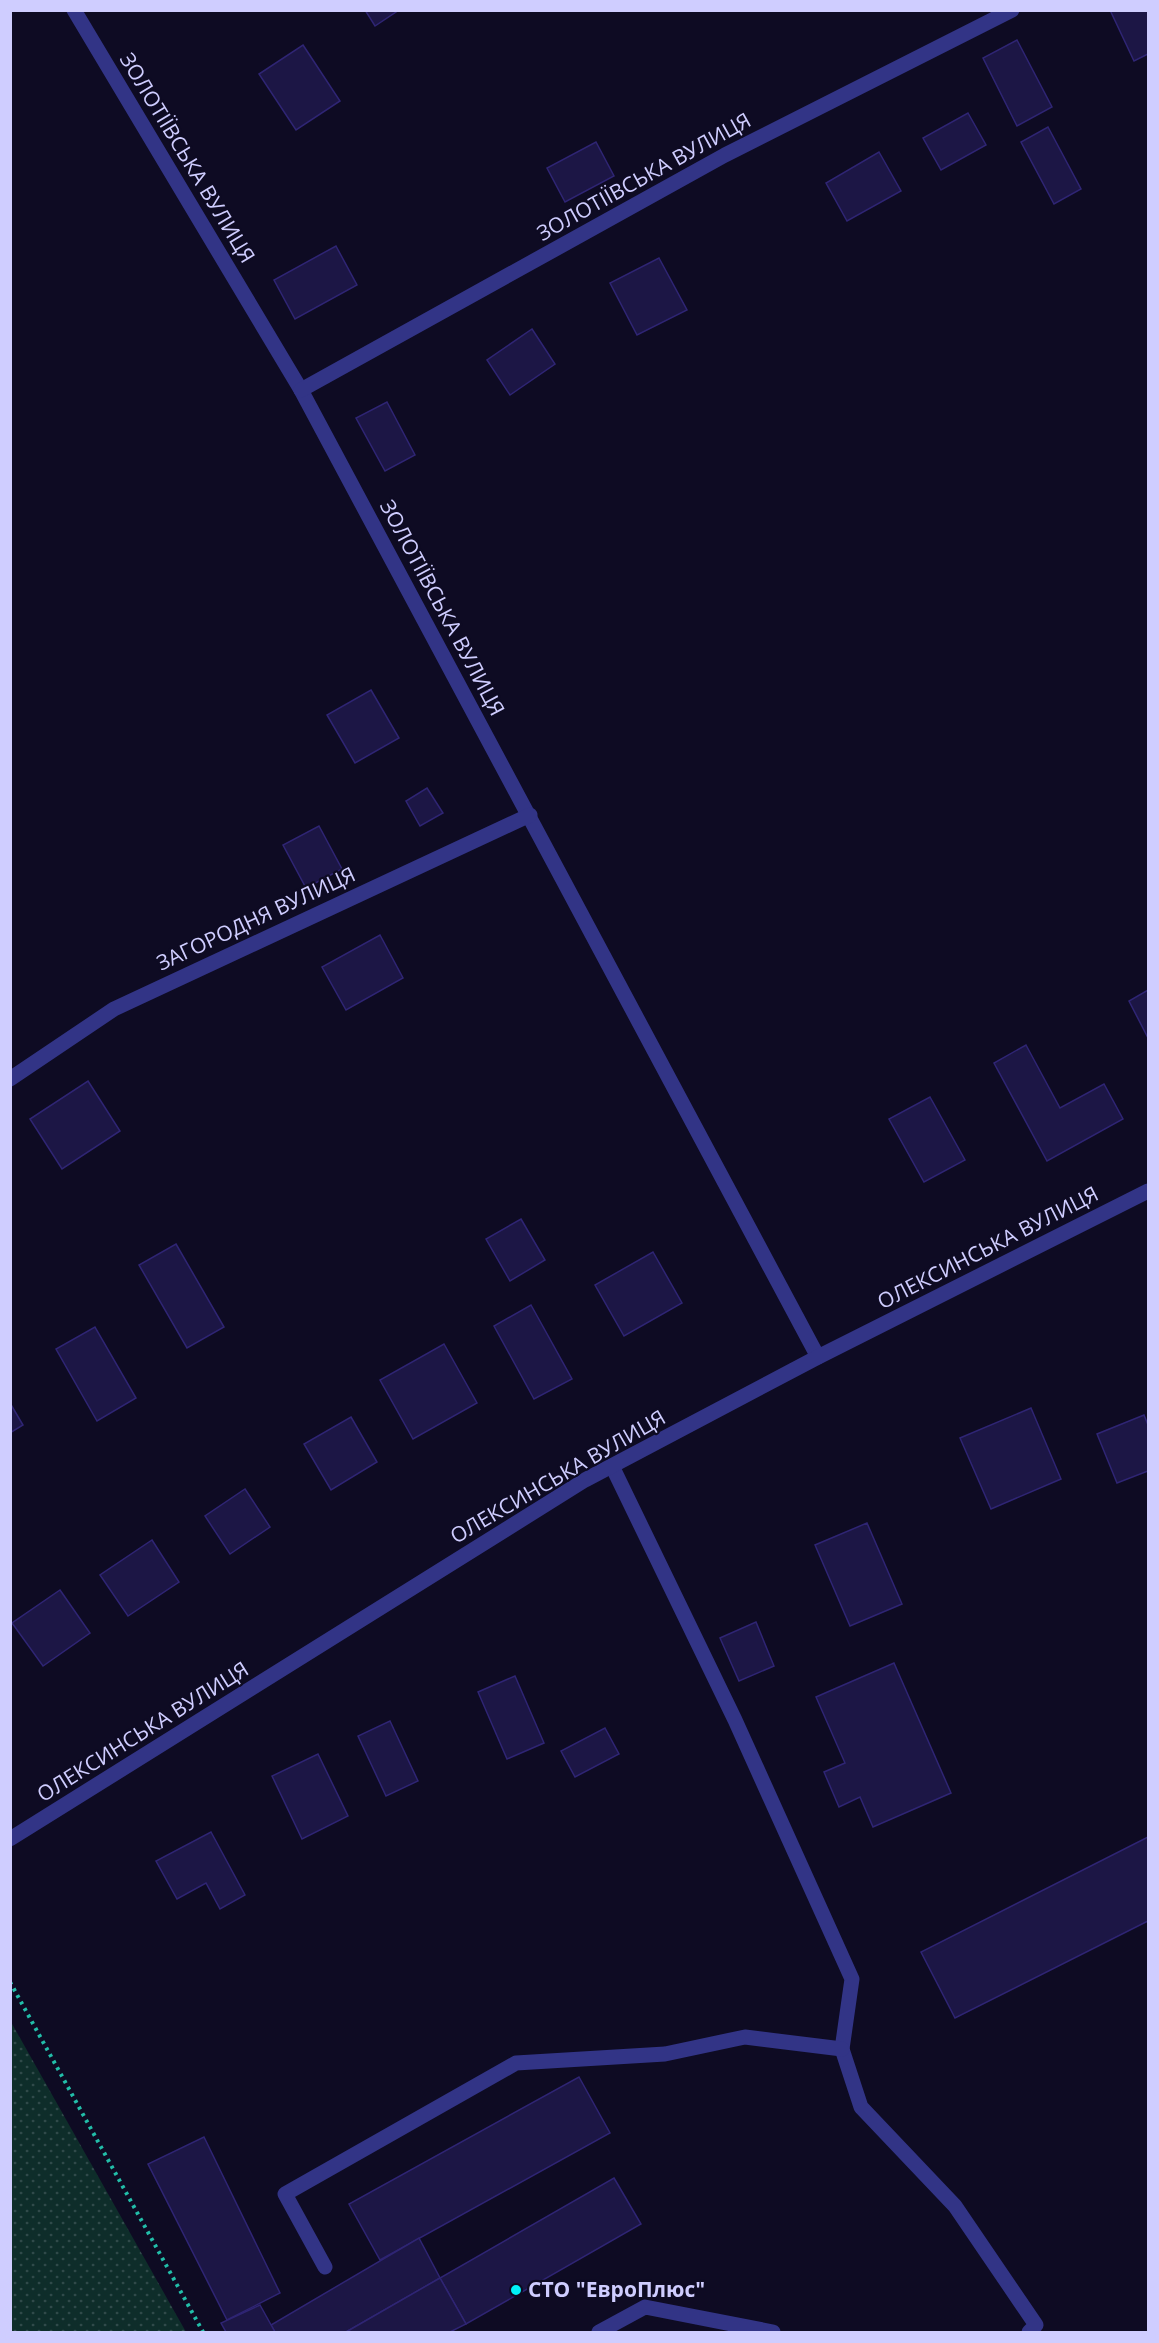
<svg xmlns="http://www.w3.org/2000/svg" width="1159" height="2343" font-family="'Open Sans',sans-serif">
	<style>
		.garden { fill: url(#garden-dots) }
		.building { fill: #1c1645; stroke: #2f2574; stroke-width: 1.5 }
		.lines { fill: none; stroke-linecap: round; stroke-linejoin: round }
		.path { stroke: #22bea9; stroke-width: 4; stroke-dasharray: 3 4.5; stroke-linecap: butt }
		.minor { stroke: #323486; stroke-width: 15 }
		.poi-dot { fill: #00f1f8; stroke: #0e0b23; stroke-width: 2 }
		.labels { text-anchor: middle; stroke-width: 4.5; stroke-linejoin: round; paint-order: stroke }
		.street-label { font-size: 21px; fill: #cfcdff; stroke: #0e0b23 }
		.poi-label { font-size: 21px; font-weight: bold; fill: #cfcdff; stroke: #0e0b23; text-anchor: start }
	</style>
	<defs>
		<pattern id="garden-dots" width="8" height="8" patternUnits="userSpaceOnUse" patternTransform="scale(1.5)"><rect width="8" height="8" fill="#0e2d2a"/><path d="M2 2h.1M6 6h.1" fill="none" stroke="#304a4a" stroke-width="1.8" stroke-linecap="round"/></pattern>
	</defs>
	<rect width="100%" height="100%" fill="#0e0b23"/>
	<!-- garden -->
	<path class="garden" d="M10,2022H11L186,2332H11Z"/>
	<!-- building -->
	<g class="building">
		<path d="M365,10H399L375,26Z"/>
		<path d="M1110,10H1148V54L1134,61Z"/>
		<path d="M1017,40L1052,107L1017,126L983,58Z"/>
		<path d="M303,45L340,101L296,130L259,74Z"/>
		<path d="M968,113L986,145L941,170L923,138Z"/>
		<path d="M1048,127L1081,189L1054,204L1021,142Z"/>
		<path d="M596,142L614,176L565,202L547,168Z"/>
		<path d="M879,152L901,191L847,221L826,183Z"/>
		<path d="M336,246L357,285L295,319L274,280Z"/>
		<path d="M659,258L687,310L637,335L610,283Z"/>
		<path d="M532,329L555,364L510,395L487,360Z"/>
		<path d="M387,402L415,455L385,471L356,418Z"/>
		<path d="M371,690L399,738L355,763L327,715Z"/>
		<path d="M427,788L443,813L420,826L406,801Z"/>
		<path d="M319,826L342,869L306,888L283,845Z"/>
		<path d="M380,935L403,978L346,1010L322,967Z"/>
		<path d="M1148,990V1038L1129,1001Z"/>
		<path d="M1026,1045L1060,1108L1104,1084L1123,1119L1047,1161L994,1063Z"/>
		<path d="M88,1081L120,1131L62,1169L30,1119Z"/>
		<path d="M930,1097L965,1160L924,1182L889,1119Z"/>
		<path d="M521,1219L545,1260L510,1281L486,1239Z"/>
		<path d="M176,1244L224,1327L187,1348L139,1265Z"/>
		<path d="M653,1252L682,1303L624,1336L595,1285Z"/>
		<path d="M531,1305L572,1379L534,1399L494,1326Z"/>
		<path d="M95,1327L136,1398L97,1421L56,1349Z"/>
		<path d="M444,1344L477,1403L413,1439L380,1380Z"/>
		<path d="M10,1403L23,1425L10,1433Z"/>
		<path d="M1031,1408L1061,1479L991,1509L960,1438Z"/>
		<path d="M1144,1415L1148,1425V1471L1117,1483L1097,1434Z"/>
		<path d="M351,1417L377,1462L331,1490L304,1444Z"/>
		<path d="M245,1489L270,1527L230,1554L205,1516Z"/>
		<path d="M867,1523L902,1604L850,1626L815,1545Z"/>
		<path d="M152,1540L179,1582L128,1616L100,1575Z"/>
		<path d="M60,1590L90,1633L43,1666L12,1623Z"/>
		<path d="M756,1622L774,1666L739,1681L720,1638Z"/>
		<path d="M894,1663L951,1793L873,1827L860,1797L839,1807L824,1772L845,1763L816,1697Z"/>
		<path d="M515,1676L544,1743L507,1759L478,1692Z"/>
		<path d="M390,1721L418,1781L386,1796L358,1736Z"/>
		<path d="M605,1728L619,1754L575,1777L561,1751Z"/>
		<path d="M318,1754L348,1816L302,1839L272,1776Z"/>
		<path d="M211,1832L245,1895L220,1909L206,1883L177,1899L156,1861Z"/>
		<path d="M1148,1837V1921L955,2018L921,1952Z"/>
		<path d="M579,2077L610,2133L380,2260L349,2204Z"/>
		<path d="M204,2137L280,2293L227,2320L148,2164Z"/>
		<path d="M614,2178L641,2224L466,2324L440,2278Z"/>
		<path d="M419,2238L440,2278L346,2332H275L271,2325Z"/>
		<path d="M440,2278L466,2324L450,2332H346Z"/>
		<path d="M260,2305L275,2332H226L221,2323Z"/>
	</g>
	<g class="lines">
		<!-- path -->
		<path class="path" d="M10,1982L203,2332"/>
		<!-- minor -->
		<g class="minor">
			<path d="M74,10L301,390L818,1357"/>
			<path d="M301,390L725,155L1012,10"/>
			<path d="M10,1079L114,1009L530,815"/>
			<path d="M612,1466L735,1720L852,1979L842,2049L861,2107L955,2206L1036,2325L1029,2332"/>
			<path d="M10,1839L585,1480L818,1357L1148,1191"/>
			<path d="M325,2267L285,2194L516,2063L665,2054L745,2037L842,2049"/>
			<path d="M599,2332L645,2307L773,2332"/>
		</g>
	</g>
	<!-- markers -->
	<circle class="poi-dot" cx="516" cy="2290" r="6"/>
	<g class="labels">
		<!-- street labels -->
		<g class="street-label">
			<text transform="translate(187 158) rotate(59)" y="7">ЗОЛОТІЇВСЬКА ВУЛИЦЯ</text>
			<text transform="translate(644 177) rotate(-29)" y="7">ЗОЛОТІЇВСЬКА ВУЛИЦЯ</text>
			<text transform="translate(442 608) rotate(62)" y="7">ЗОЛОТІЇВСЬКА ВУЛИЦЯ</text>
			<text transform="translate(256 919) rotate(-25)" y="7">ЗАГОРОДНЯ ВУЛИЦЯ</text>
			<text transform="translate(988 1248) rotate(-27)" y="7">ОЛЕКСИНСЬКА ВУЛИЦЯ</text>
			<text transform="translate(558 1477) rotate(-30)" y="7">ОЛЕКСИНСЬКА ВУЛИЦЯ</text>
			<text transform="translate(143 1732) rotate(-32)" y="7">ОЛЕКСИНСЬКА ВУЛИЦЯ</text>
		</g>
		<!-- poi labels -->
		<g class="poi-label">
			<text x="528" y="2297">СТО "ЕвроПлюс"</text>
		</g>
	</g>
	<!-- border -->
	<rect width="1159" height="2343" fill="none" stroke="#cfcdff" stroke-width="24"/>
</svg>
